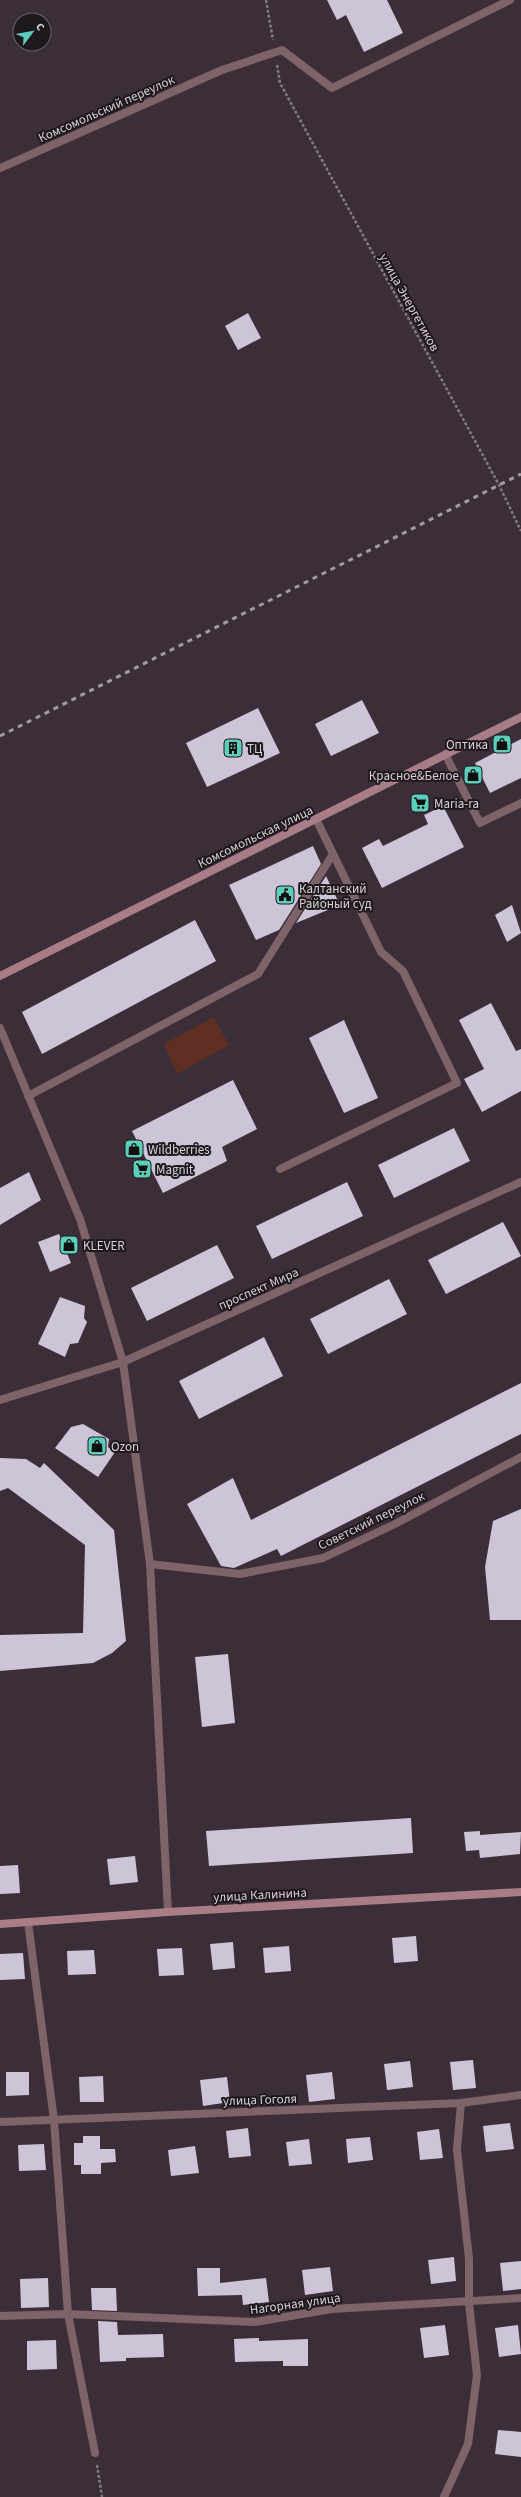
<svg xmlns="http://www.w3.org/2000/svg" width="521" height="2497" font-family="'Source Sans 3',sans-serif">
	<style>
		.green { fill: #5f2f21 }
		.building { fill: #cdc5d7 }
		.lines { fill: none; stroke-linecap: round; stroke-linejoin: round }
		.path { stroke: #857a82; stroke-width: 2.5; stroke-dasharray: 3 2; stroke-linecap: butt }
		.lane { stroke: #7e6368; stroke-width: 8 }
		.street { stroke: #7e6368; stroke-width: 8 }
		.secondary { stroke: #a87d86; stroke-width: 8 }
		.rail { stroke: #a59aa2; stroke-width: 3; stroke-dasharray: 5 5; stroke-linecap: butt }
		.labels { text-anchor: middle; stroke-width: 4; stroke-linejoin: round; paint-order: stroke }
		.street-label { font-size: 13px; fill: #d9d0d7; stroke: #1e181d }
		.poi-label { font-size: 13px; fill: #d9d0d7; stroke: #1e181d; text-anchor: start }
	</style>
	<rect width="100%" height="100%" fill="#3b2e38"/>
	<!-- green -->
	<path class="green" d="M214,1017L229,1045L177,1074L164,1044Z"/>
	<!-- building -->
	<g class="building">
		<path d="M327,0H387L403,33L364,52L346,15L337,20Z"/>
		<path d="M248,313L261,338L238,350L225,326Z"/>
		<path d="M362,700L379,733L331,756L315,724Z"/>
		<path d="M258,708L280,753L207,787L186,743Z"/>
		<path d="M521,739V778L490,793L475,763Z"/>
		<path d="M443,806L464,847L382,888L362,848L379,839L383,846L428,824L424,815Z"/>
		<path d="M313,846L321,864L279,930L256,940L229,885Z"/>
		<path d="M326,876L340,905L296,923Z"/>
		<path d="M512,905L521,933L507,942L495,915Z"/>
		<path d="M195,920L216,961L42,1054L22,1012Z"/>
		<path d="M491,1003L516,1051L521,1049V1091L482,1112L464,1079L484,1069L459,1020Z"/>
		<path d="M344,1020L378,1098L344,1113L309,1038Z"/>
		<path d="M233,1080L257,1129L222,1147L227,1161L163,1193L132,1131Z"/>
		<path d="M454,1128L470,1161L394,1198L378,1165Z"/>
		<path d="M29,1172L41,1200L0,1225V1188Z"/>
		<path d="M347,1182L363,1216L272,1259L256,1226Z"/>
		<path d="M503,1222L521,1256L446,1294L428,1260Z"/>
		<path d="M59,1234L71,1263L50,1272L38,1242Z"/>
		<path d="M217,1245L234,1278L147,1321L131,1288Z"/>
		<path d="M389,1279L407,1314L328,1354L310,1319Z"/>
		<path d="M60,1297L85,1306L84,1318L87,1322L78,1343L70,1344L65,1357L38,1344Z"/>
		<path d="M264,1337L283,1376L199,1419L179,1381Z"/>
		<path d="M521,1383V1434L281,1556L277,1549L234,1568L221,1566L187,1504L233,1478L251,1520Z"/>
		<path d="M83,1424L109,1439L108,1447L115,1452L98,1477L55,1448L71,1427Z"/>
		<path d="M0,1458L26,1459L40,1468L44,1463L114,1530L126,1641L112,1653L93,1663L0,1671V1635L83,1633L85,1545L8,1488L0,1491Z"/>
		<path d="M521,1509V1620H490L485,1567L493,1521Z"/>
		<path d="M228,1654L235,1723L202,1727L195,1657Z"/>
		<path d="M411,1818L413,1853L209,1866L206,1831Z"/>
		<path d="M480,1831V1835L521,1832L520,1854L480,1858L479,1850L466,1851L464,1832Z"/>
		<path d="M135,1856L138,1882L110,1885L107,1859Z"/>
		<path d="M18,1865L20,1893L0,1894V1866Z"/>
		<path d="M416,1936L418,1961L394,1963L392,1938Z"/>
		<path d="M233,1942L235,1968L213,1970L210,1944Z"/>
		<path d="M289,1946L291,1971L265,1973L263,1948Z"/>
		<path d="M182,1948L184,1975L159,1976L157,1949Z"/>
		<path d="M94,1950L96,1974L68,1975L67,1951Z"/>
		<path d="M23,1953L25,1979L0,1980V1954Z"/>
		<path d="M473,2060L476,2088L453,2090L450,2062Z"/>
		<path d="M410,2061L413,2087L387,2090L384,2064Z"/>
		<path d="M6,2072H29V2095L6,2096Z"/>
		<path d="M332,2072L335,2099L309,2102L306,2075Z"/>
		<path d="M103,2076L104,2102H80L79,2077Z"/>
		<path d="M227,2077L230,2102L203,2106L200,2080Z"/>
		<path d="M510,2123L514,2149L486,2152L483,2126Z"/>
		<path d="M248,2128L251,2156L229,2158L226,2131Z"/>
		<path d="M439,2129L443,2158L420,2160L417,2132Z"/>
		<path d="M83,2136H100V2149H115L116,2162L101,2163V2174H81V2165H74V2143H83Z"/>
		<path d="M370,2137L373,2160L348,2163L346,2139Z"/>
		<path d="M309,2139L312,2164L289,2166L286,2142Z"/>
		<path d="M44,2144L46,2170L19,2171L18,2145Z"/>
		<path d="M195,2146L199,2173L171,2176L168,2150Z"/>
		<path d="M454,2257L456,2281L431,2284L428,2260Z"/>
		<path d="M521,2261V2289L503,2291L500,2263Z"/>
		<path d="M330,2267L333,2291L305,2295L302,2270Z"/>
		<path d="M197,2268H220V2283L266,2278L269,2302L243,2305L242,2295L198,2296Z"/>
		<path d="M48,2278L49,2307L21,2308L20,2279Z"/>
		<path d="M91,2288H116L117,2311L92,2310Z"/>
		<path d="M98,2321L117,2322L118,2335L163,2334L164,2357L126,2358V2361L100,2362Z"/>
		<path d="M445,2325L449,2355L424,2358L420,2328Z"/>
		<path d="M518,2325L521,2354L499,2357L495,2328Z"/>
		<path d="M259,2338V2341L308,2339V2366H283V2361L235,2362L234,2339Z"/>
		<path d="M56,2340L57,2369L27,2370V2341Z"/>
		<path d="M498,2430L521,2432V2457L495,2454Z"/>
	</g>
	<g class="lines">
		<!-- path -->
		<g class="path">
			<path d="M266,0L273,40"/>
			<path d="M277,65L280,83L499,485L521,531"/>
			<path d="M97,2465L102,2497"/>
		</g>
		<!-- lane -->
		<g class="lane">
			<path d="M445,754L480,823L521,803"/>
			<path d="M28,1096L258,974L333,854"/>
			<path d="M280,1169L457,1083L403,971L381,952L316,819"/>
			<path d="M28,1922L54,2120L68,2314L95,2453"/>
		</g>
		<!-- street -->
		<g class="street">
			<path d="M0,168L222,70L282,50L332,88L510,0"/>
			<path d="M0,1028L80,1219L123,1362L150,1564L168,1912"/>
			<path d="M0,1400L123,1362L521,1182"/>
			<path d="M150,1564L240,1574L323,1558L393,1525L521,1457"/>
			<path d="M0,2122L461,2103L521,2095"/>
			<path d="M0,2316L68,2314L255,2322L332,2309L521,2298"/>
			<path d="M444,2497L468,2444L477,2375L469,2303V2259L457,2150L461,2103"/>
		</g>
		<!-- secondary -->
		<g class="secondary">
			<path d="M0,976L521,717"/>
			<path d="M0,1924L168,1912L521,1892"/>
		</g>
		<!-- rail -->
		<path class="rail" d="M0,736L521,474"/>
	</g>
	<!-- icons -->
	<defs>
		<g id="shop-square" transform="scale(1)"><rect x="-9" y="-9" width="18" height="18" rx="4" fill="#5cceba" stroke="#1e181d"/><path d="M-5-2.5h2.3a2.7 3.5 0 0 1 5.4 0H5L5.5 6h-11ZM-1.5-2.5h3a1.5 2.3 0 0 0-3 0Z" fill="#111"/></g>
		<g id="building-square" transform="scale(1)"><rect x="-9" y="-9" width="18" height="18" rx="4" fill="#5cceba" stroke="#1e181d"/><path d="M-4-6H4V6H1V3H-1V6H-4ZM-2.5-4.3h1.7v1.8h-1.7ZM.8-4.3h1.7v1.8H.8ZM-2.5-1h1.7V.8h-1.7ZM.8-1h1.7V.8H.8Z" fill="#111"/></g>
		<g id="supermarket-square" transform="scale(1)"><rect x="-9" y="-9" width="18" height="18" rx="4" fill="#5cceba" stroke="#1e181d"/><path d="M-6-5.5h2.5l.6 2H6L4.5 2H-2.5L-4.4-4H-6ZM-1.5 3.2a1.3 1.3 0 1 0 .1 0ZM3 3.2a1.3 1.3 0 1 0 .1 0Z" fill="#111"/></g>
		<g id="civic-square" transform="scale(1)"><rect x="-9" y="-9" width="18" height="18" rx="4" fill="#5cceba" stroke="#1e181d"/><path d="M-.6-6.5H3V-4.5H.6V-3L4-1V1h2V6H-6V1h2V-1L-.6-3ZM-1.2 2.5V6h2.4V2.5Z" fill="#111"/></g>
	</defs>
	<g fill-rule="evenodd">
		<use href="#shop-square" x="502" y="744"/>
		<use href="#building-square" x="233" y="748"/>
		<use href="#shop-square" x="473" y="775"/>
		<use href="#supermarket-square" x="420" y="803"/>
		<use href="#civic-square" x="285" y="895"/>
		<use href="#shop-square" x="134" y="1149"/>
		<use href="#supermarket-square" x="142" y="1169"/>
		<use href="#shop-square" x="69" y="1245"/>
		<use href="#shop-square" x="97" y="1446"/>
	</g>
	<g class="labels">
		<!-- street labels -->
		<g class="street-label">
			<text transform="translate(106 108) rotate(-24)" y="5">Комсомольский переулок</text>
			<text transform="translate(410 302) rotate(61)" y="5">улица Энергетиков</text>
			<text transform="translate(255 836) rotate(-26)" y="5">Комсомольская улица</text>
			<text transform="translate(258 1288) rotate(-24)" y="5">проспект Мира</text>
			<text transform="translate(371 1520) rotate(-26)" y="5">Советский переулок</text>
			<text transform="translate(260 1894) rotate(-3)" y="5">улица Калинина</text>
			<text transform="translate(260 2099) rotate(-2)" y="5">улица Гоголя</text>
			<text transform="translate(295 2303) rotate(-8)" y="5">Нагорная улица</text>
		</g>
		<!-- poi labels -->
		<g class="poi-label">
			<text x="488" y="749" text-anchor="end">Оптика</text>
			<text x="247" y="753">ТЦ</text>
			<text x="459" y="780" text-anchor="end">Красное&amp;Белое</text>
			<text x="434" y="808">Maria-ra</text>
			<text x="299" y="893">Калтанский<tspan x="299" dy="15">Районый суд</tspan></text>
			<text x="148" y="1154">Wildberries</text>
			<text x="156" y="1174">Magnit</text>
			<text x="83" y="1250">KLEVER</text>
			<text x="111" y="1451">Ozon</text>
		</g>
	</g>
	<!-- north arrow -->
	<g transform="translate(32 32) rotate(58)"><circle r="19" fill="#1e181d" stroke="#696267"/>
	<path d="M0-3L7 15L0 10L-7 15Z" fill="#5cceba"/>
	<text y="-6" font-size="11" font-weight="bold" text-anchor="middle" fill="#d9d0d7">С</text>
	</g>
</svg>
